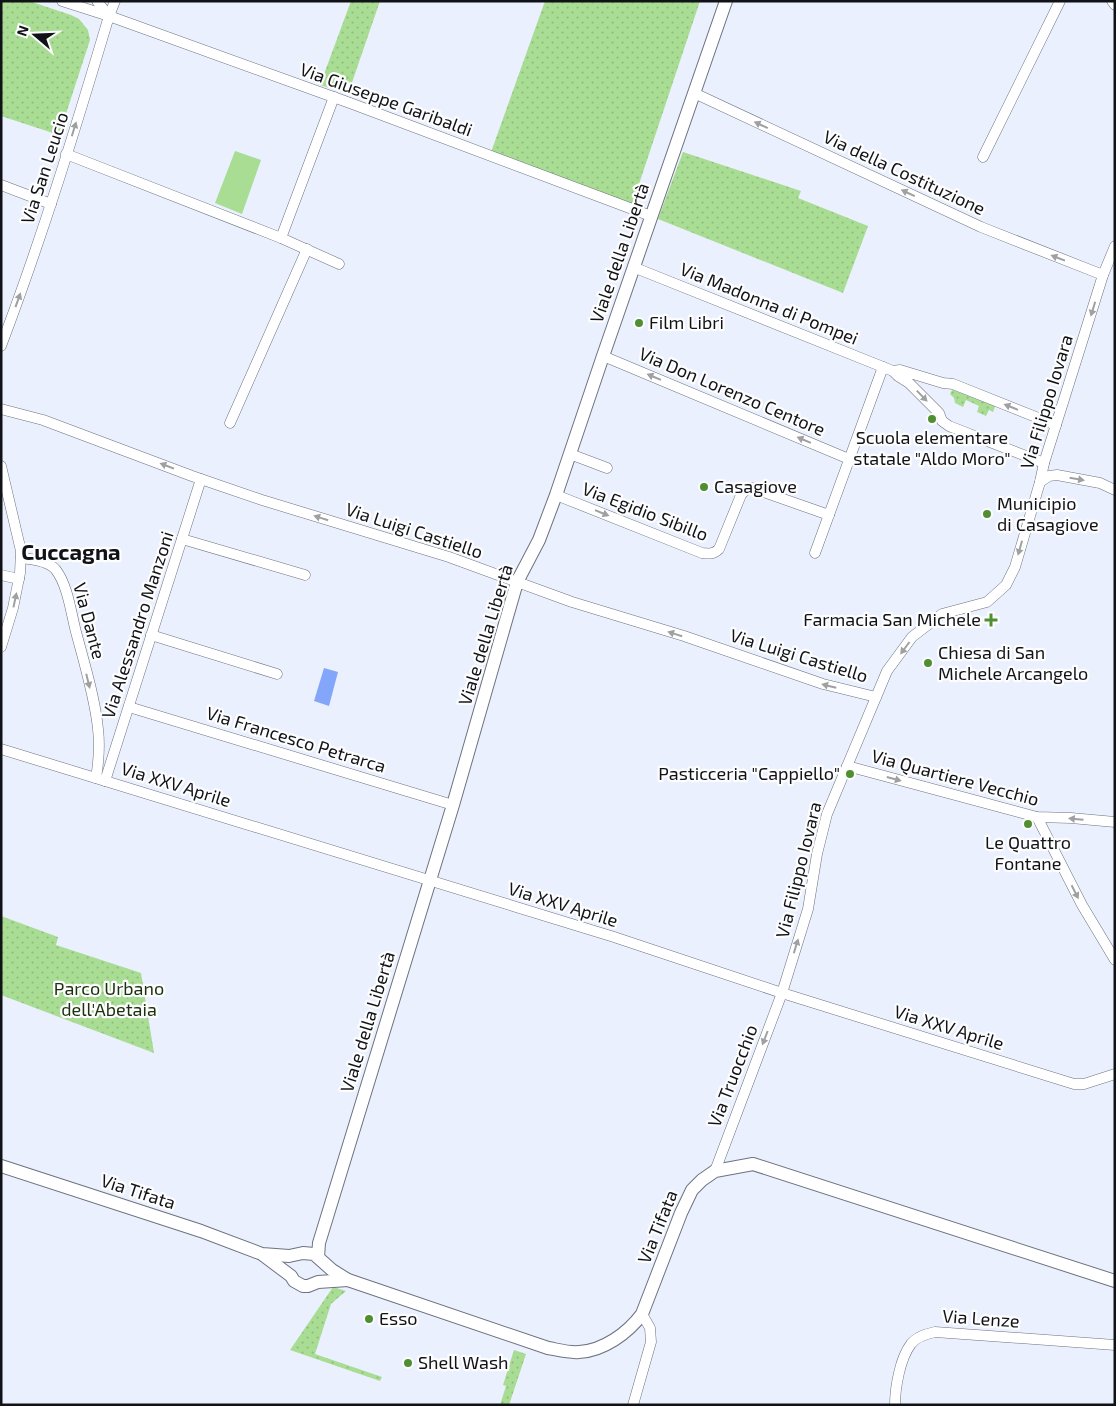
<svg xmlns="http://www.w3.org/2000/svg" width="1116" height="1406" font-family="'Exo 2',sans-serif">
	<style>
		.grass { fill: url(#grass-dots) }
		.garden { fill: #a9dd94 }
		.water { fill: #84a6fa }
		.lines { fill: none; stroke-linecap: round; stroke-linejoin: round }
		.minor-casing { stroke: #6d727e; stroke-width: 11 }
		.tertiary-casing { stroke: #6d727e; stroke-width: 14 }
		.minor { stroke: #fff; stroke-width: 10 }
		.tertiary { stroke: #fff; stroke-width: 12 }
		.oneway { fill: #9fa0a2 }
		.poi-dot { fill: #508f31; stroke: #fdfdfd; stroke-width: 2 }
		.labels { text-anchor: middle; stroke-width: 4.5; stroke-linejoin: round; paint-order: stroke }
		.street-label { font-size: 18px; fill: #101217; stroke: #fdfdfd }
		.poi-label { font-size: 18px; fill: #101217; stroke: #fdfdfd; text-anchor: start }
		.park-label { font-size: 18px; fill: #1a310f; stroke: #fdfdfd }
		.district-label { font-size: 22px; font-weight: bold; fill: #101217; stroke: #fdfdfd }
	</style>
	<defs>
		<pattern id="grass-dots" width="8" height="8" patternUnits="userSpaceOnUse" patternTransform="scale(1.25)"><rect width="8" height="8" fill="#a9dd94"/><path d="M2 2h.1M6 6h.1" fill="none" stroke="#90bd7f" stroke-width="1.8" stroke-linecap="round"/></pattern>
	</defs>
	<rect width="100%" height="100%" fill="#eaf0fe"/>
	<!-- grass -->
	<g class="grass">
		<path d="M1,1H29L71,15L79,19L88,30L90,40L59,135L1,116Z"/>
		<path d="M351,1H380L348,94L320,85Z"/>
		<path d="M545,1H700L631,208L490,155Z"/>
		<path d="M683,152L801,191L798,198L868,226L843,293L658,219Z"/>
		<path d="M953,388L996,404L993,412L989,410L986,416L977,412L979,406L966,400L963,407L955,403L954,398L950,394Z"/>
		<path d="M1,916L58,937L56,945L141,973L154,1053L1,995Z"/>
		<path d="M333,1287L346,1291L331,1304L315,1354L382,1377L380,1381L290,1350Z"/>
		<path d="M514,1350L526,1354L509,1405H500L506,1386L503,1385Z"/>
	</g>
	<!-- garden -->
	<path class="garden" d="M235,151L261,160L242,214L215,203Z"/>
	<!-- water -->
	<path class="water" d="M324,668L338,672L329,706L314,701Z"/>
	<g class="lines">
		<!-- minor casing -->
		<g class="minor-casing">
			<g id="minor">
				<path d="M62,1L109,16L350,103L651,216"/>
				<path d="M97,1L108,15"/>
				<path d="M1112,1L1115,5"/>
				<path d="M694,93L981,227L1103,275"/>
				<path d="M334,97L281,238L339,264"/>
				<path d="M66,154L281,238"/>
				<path d="M983,157L1060,1"/>
				<path d="M1,185L51,204"/>
				<path d="M633,267L893,371"/>
				<path d="M1,346C42,238 76,127 109,16L115,1"/>
				<path d="M603,356L849,459"/>
				<path d="M1,409L43,420L192,476L262,500L449,557L572,602L684,636L823,684L876,697"/>
				<path d="M230,423L307,249"/>
				<path d="M570,454L607,468"/>
				<path d="M1044,463L949,426L942,421L939,413L909,383L898,376L893,371L900,370L943,383L953,384L1056,425"/>
				<path d="M1,466L21,551L20,573L13,608L1,647"/>
				<path d="M1040,482L1049,476L1057,475L1100,483L1115,490"/>
				<path d="M556,495L702,553C710,554 714,554 719,549L741,495C745,490 747,489 752,488L829,515"/>
				<path d="M182,539L305,575"/>
				<path d="M815,553L883,367"/>
				<path d="M21,558C32,559 49,561 56,570C68,586 71,613 76,632C84,662 95,698 98,729C100,746 99,760 96,778"/>
				<path d="M1,575L19,579"/>
				<path d="M151,635L277,674"/>
				<path d="M129,707L453,805"/>
				<path d="M1,749L614,937L782,993L1074,1084H1084L1115,1074"/>
				<path d="M847,766L1037,817L1071,818L1115,822"/>
				<path d="M105,781L201,479"/>
				<path d="M1037,817L1082,905L1115,960"/>
				<path d="M715,1171L782,993L808,909L817,854L827,814L887,671L912,637L942,614L987,602L1006,585L1015,567L1040,482L1044,463L1103,275L1115,246"/>
				<path d="M633,1405L651,1342L650,1328L642,1314"/>
				<path d="M895,1405C895,1388 900,1358 911,1344C916,1337 926,1334 935,1332L1115,1345"/>
			</g>
		</g>
		<!-- tertiary casing -->
		<g class="tertiary-casing">
			<g id="tertiary">
				<path d="M1,1166L201,1231L262,1254L289,1256L303,1253L314,1254L332,1270L348,1280L548,1348C559,1350 569,1353 579,1352C603,1351 628,1333 642,1314L681,1213L692,1190L702,1180L715,1171L753,1164L1115,1281"/>
				<path d="M263,1255L291,1276L294,1281L303,1286H308L318,1282L348,1280"/>
				<path d="M318,1257L319,1243L323,1230L453,805L517,582L539,540L556,495L603,356L726,1"/>
			</g>
		</g>
		<!-- minor -->
		<use href="#minor" class="minor"/>
		<!-- tertiary -->
		<use href="#tertiary" class="tertiary"/>
	</g>
	<!-- one-way arrows -->
	<defs><path id="oneway-solid" d="M-6-.8H1V-3.2L6.5 0L1 3.2V.8H-6Z" transform="scale(1.25)"/></defs>
	<g class="oneway">
		<use href="#oneway-solid" transform="translate(761 125) rotate(-155)"/>
		<use href="#oneway-solid" transform="translate(74 129) rotate(-73)"/>
		<use href="#oneway-solid" transform="translate(908 193) rotate(-155)"/>
		<use href="#oneway-solid" transform="translate(1058 258) rotate(-159)"/>
		<use href="#oneway-solid" transform="translate(18 300) rotate(-70)"/>
		<use href="#oneway-solid" transform="translate(1093 309) rotate(107)"/>
		<use href="#oneway-solid" transform="translate(654 377) rotate(-157)"/>
		<use href="#oneway-solid" transform="translate(922 396) rotate(46)"/>
		<use href="#oneway-solid" transform="translate(1011 407) rotate(-158)"/>
		<use href="#oneway-solid" transform="translate(804 440) rotate(-157)"/>
		<use href="#oneway-solid" transform="translate(167 466) rotate(-159)"/>
		<use href="#oneway-solid" transform="translate(1077 479) rotate(10)"/>
		<use href="#oneway-solid" transform="translate(602 513) rotate(22)"/>
		<use href="#oneway-solid" transform="translate(321 518) rotate(-163)"/>
		<use href="#oneway-solid" transform="translate(1020 548) rotate(106)"/>
		<use href="#oneway-solid" transform="translate(15 600) rotate(-78)"/>
		<use href="#oneway-solid" transform="translate(675 634) rotate(-163)"/>
		<use href="#oneway-solid" transform="translate(905 648) rotate(127)"/>
		<use href="#oneway-solid" transform="translate(88 681) rotate(76)"/>
		<use href="#oneway-solid" transform="translate(829 686) rotate(-166)"/>
		<use href="#oneway-solid" transform="translate(894 779) rotate(15)"/>
		<use href="#oneway-solid" transform="translate(1076 819) rotate(-175)"/>
		<use href="#oneway-solid" transform="translate(1075 892) rotate(63)"/>
		<use href="#oneway-solid" transform="translate(796 946) rotate(-73)"/>
		<use href="#oneway-solid" transform="translate(765 1038) rotate(111)"/>
	</g>
	<!-- markers -->
	<g class="poi-dot">
		<circle cx="639" cy="323" r="5"/>
		<circle cx="932" cy="419" r="5"/>
		<circle cx="704" cy="487" r="5"/>
		<circle cx="987" cy="514" r="5"/>
		<path d="M988.5 612.5h5v5h5v5h-5v5h-5v-5h-5v-5h5z"/>
		<circle cx="928" cy="663" r="5"/>
		<circle cx="850" cy="774" r="5"/>
		<circle cx="1028" cy="824" r="5"/>
		<circle cx="369" cy="1319" r="5"/>
		<circle cx="408" cy="1363" r="5"/>
	</g>
	<g class="labels">
		<!-- street labels -->
		<g class="street-label">
			<text transform="translate(386 100) rotate(20)" y="6">Via Giuseppe Garibaldi</text>
			<text transform="translate(45 168) rotate(-72)" y="6">Via San Leucio</text>
			<text transform="translate(904 173) rotate(25)" y="6">Via della Costituzione</text>
			<text transform="translate(620 253) rotate(-71)" y="6">Viale della Libertà</text>
			<text transform="translate(769 304) rotate(22)" y="6">Via Madonna di Pompei</text>
			<text transform="translate(732 392) rotate(23)" y="6">Via Don Lorenzo Centore</text>
			<text transform="translate(1047 402) rotate(-73)" y="6">Via Filippo Iovara</text>
			<text transform="translate(645 512) rotate(21)" y="6">Via Egidio Sibillo</text>
			<text transform="translate(414 531) rotate(18)" y="6">Via Luigi Castiello</text>
			<text transform="translate(89 621) rotate(75)" y="6">Via Dante</text>
			<text transform="translate(138 625) rotate(-72)" y="6">Via Alessandro Manzoni</text>
			<text transform="translate(486 635) rotate(-73)" y="6">Viale della Libertà</text>
			<text transform="translate(799 656) rotate(17)" y="6">Via Luigi Castiello</text>
			<text transform="translate(296 740) rotate(17)" y="6">Via Francesco Petrarca</text>
			<text transform="translate(955 778) rotate(15)" y="6">Via Quartiere Vecchio</text>
			<text transform="translate(176 785) rotate(17)" y="6">Via XXV Aprile</text>
			<text transform="translate(799 870) rotate(-76)" y="6">Via Filippo Iovara</text>
			<text transform="translate(563 905) rotate(17)" y="6">Via XXV Aprile</text>
			<text transform="translate(368 1022) rotate(-73)" y="6">Viale della Libertà</text>
			<text transform="translate(949 1028) rotate(17)" y="6">Via XXV Aprile</text>
			<text transform="translate(733 1076) rotate(-69)" y="6">Via Truocchio</text>
			<text transform="translate(138 1192) rotate(18)" y="6">Via Tifata</text>
			<text transform="translate(658 1227) rotate(-68)" y="6">Via Tifata</text>
			<text transform="translate(981 1319) rotate(4)" y="6">Via Lenze</text>
		</g>
		<!-- poi labels -->
		<g class="poi-label">
			<text x="649" y="329">Film Libri</text>
			<text x="932" y="444" text-anchor="middle">Scuola elementare<tspan x="932" dy="21">statale "Aldo Moro"</tspan></text>
			<text x="714" y="493">Casagiove</text>
			<text x="997" y="510">Municipio<tspan x="997" dy="21">di Casagiove</tspan></text>
			<text x="981" y="626" text-anchor="end">Farmacia San Michele</text>
			<text x="938" y="659">Chiesa di San<tspan x="938" dy="21">Michele Arcangelo</tspan></text>
			<text x="840" y="780" text-anchor="end">Pasticceria "Cappiello"</text>
			<text x="1028" y="849" text-anchor="middle">Le Quattro<tspan x="1028" dy="21">Fontane</tspan></text>
			<text x="379" y="1325">Esso</text>
			<text x="418" y="1369">Shell Wash</text>
		</g>
		<!-- park labels -->
		<g class="park-label">
			<text x="109" y="995">Parco Urbano<tspan x="109" dy="21">dell'Abetaia</tspan></text>
		</g>
		<!-- district labels -->
		<g class="district-label">
			<text x="71" y="560">Cuccagna</text>
		</g>
	</g>
	<!-- border -->
	<rect width="1116" height="1406" fill="none" stroke="#101217" stroke-width="5"/>
	<!-- north arrow -->
	<g transform="translate(35 35) rotate(289)" stroke="#fdfdfd" stroke-width="4" paint-order="stroke">
	<path d="M0-4L9 19L0 12L-9 19Z" fill="#101217"/>
	<text y="-8" font-size="14" font-weight="bold" text-anchor="middle" fill="#101217">N</text>
	</g>
</svg>
